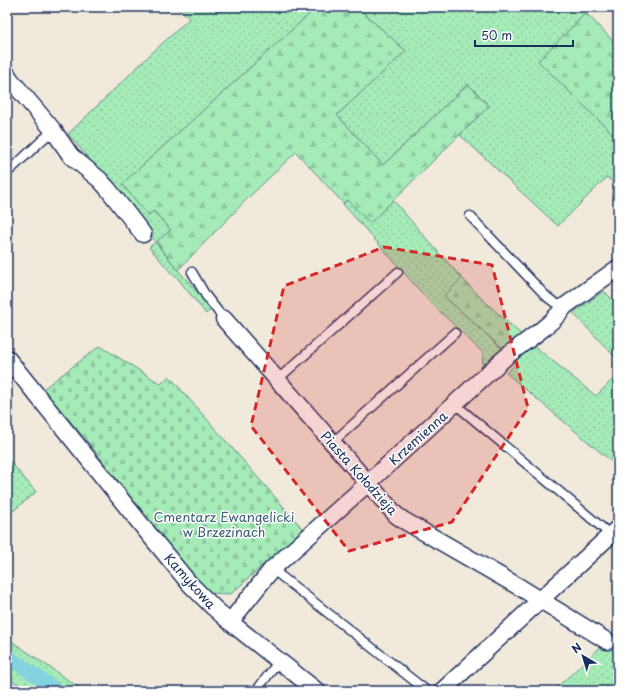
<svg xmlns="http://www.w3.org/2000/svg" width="625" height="698" font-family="'Playpen Sans',sans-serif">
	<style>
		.grass { fill: url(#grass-dots); stroke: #608d8a }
		.forest { fill: url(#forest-firs); stroke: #608d8a }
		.cemetery { fill: url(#cemetery-stones); stroke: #608d8a }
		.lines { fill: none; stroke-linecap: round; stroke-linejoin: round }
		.canal { stroke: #83d2e0; stroke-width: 14 }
		.lane-casing { stroke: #1b2f5e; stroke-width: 11 }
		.street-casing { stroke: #1b2f5e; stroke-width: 19 }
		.lane { stroke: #fff; stroke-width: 8 }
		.street { stroke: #fff; stroke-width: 16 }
		.marked { fill: #d62828; fill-opacity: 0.2; stroke: #d62828; stroke-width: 3; stroke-dasharray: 8 5; stroke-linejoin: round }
		.labels { text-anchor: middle; stroke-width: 3; stroke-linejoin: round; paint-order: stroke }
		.street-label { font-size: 13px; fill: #1b2f5e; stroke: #fff }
		.park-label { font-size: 13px; fill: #3e5e74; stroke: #fff }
	</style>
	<defs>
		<pattern id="grass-dots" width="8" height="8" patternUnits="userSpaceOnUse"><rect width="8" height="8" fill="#a5ebb7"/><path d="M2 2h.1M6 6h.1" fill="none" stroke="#8dcaa0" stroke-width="1.8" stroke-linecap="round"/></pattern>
		<pattern id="forest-firs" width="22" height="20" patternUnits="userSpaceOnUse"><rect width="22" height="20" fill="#a5ebb7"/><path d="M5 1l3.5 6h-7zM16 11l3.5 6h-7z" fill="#8dcaa0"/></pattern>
		<pattern id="cemetery-stones" width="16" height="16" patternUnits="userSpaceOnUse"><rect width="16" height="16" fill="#a5ebb7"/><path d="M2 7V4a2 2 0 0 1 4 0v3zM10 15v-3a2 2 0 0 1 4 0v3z" fill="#8dcaa0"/></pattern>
	</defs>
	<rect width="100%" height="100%" fill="#f1e9db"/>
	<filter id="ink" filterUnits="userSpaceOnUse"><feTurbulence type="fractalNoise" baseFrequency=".025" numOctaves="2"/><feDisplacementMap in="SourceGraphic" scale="8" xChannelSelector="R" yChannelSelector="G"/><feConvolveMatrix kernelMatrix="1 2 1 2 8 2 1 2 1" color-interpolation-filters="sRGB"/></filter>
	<g filter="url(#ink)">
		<!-- grass -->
		<g class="grass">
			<path d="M179,7H317L123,184L148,215L153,211L171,230L156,243L178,270L212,309L206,314L175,275H173L149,247L156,242L116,190L68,134L153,52L189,19Z"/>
			<path d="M357,7H579L586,13L538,61L618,139V188L607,177L558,226L460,135L489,106L468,84L383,165L337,115L406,51Z"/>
			<path d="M347,200L370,223L393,200L439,253L462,278L444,296L502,349L482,368L483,353L429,301L343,204Z"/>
			<path d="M604,291L618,305V360L573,313Z"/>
			<path d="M533,345L596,396L618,374V467L506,373L517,363L513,359Z"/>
			<path d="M7,458L36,492L7,516Z"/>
			<path d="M618,631V691H553Z"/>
			<path d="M7,638L84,691H27L7,677Z"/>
		</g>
		<!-- forest -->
		<g class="forest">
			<path d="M317,7H357L406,51L337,115L383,165L468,84L489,106L370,223L347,200L343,203L296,152L249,197L178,270L156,242L171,230L154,211L148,215L122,184Z"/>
			<path d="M586,13L618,46V139L538,61Z"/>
			<path d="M462,278L480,297L524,337L506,352L444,296Z"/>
		</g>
		<!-- cemetery -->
		<path class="cemetery" d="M100,346L161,384L169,376L303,529L231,594L206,593L87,441L43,389Z"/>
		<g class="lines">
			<!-- canal -->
			<path class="canal" d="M7,656L58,691"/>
			<!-- lane casing -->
			<g class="lane-casing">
				<g id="lane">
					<path d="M7,173L53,130"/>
					<path d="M470,216L547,297L555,303L565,306"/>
					<path d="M192,272L206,296L224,319"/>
					<path d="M277,380L398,272"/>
					<path d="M455,404L611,535"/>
					<path d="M332,443L455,333"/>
					<path d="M272,569L427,691"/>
					<path d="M256,691L279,661"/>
				</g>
			</g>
			<!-- street casing -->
			<g class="street-casing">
				<g id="street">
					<path d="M7,74L10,79L53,130L71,156L100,180L108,189L143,234"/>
					<path d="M224,319L396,515L403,520L521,588L607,641"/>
					<path d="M7,358L148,533L189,583L213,607L230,622L317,691"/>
					<path d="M230,622L272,569L368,483L497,365C518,344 547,331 565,306L618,268"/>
					<path d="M442,691L618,528"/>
				</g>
			</g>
			<!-- lane -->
			<use href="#lane" class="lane"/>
			<!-- street -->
			<use href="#street" class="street"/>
		</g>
	</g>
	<!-- marked area -->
	<path class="marked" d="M384,247L492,265L528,408L452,522L349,551L251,426L284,286Z"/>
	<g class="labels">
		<!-- street labels -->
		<g class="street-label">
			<text transform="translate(418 438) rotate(-42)" y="5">Krzemienna</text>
			<text transform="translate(359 473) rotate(48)" y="5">Piasta Kołodzieja</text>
			<text transform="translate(190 581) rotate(48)" y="5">Kamykowa</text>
		</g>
		<!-- park labels -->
		<g class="park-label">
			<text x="224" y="522">Cmentarz Ewangelicki<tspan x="224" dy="15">w Brzezinach</tspan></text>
		</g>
	</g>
	<!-- margin -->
	<rect width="625" height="698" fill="none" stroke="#fff" stroke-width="24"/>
	<rect x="12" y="12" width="601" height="674" fill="none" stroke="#1b2f5e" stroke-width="1.5" filter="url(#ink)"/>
	<!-- north arrow -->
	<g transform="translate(583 656) rotate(322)" stroke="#ffffff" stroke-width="3" paint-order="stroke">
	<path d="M0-3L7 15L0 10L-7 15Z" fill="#1b2f5e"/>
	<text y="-6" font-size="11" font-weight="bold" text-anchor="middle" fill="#1b2f5e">N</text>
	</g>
	<!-- scale -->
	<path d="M475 40v6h98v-6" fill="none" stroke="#1b2f5e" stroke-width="2"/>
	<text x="481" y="40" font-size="12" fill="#1b2f5e" stroke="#ffffff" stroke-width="3" paint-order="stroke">50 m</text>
</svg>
